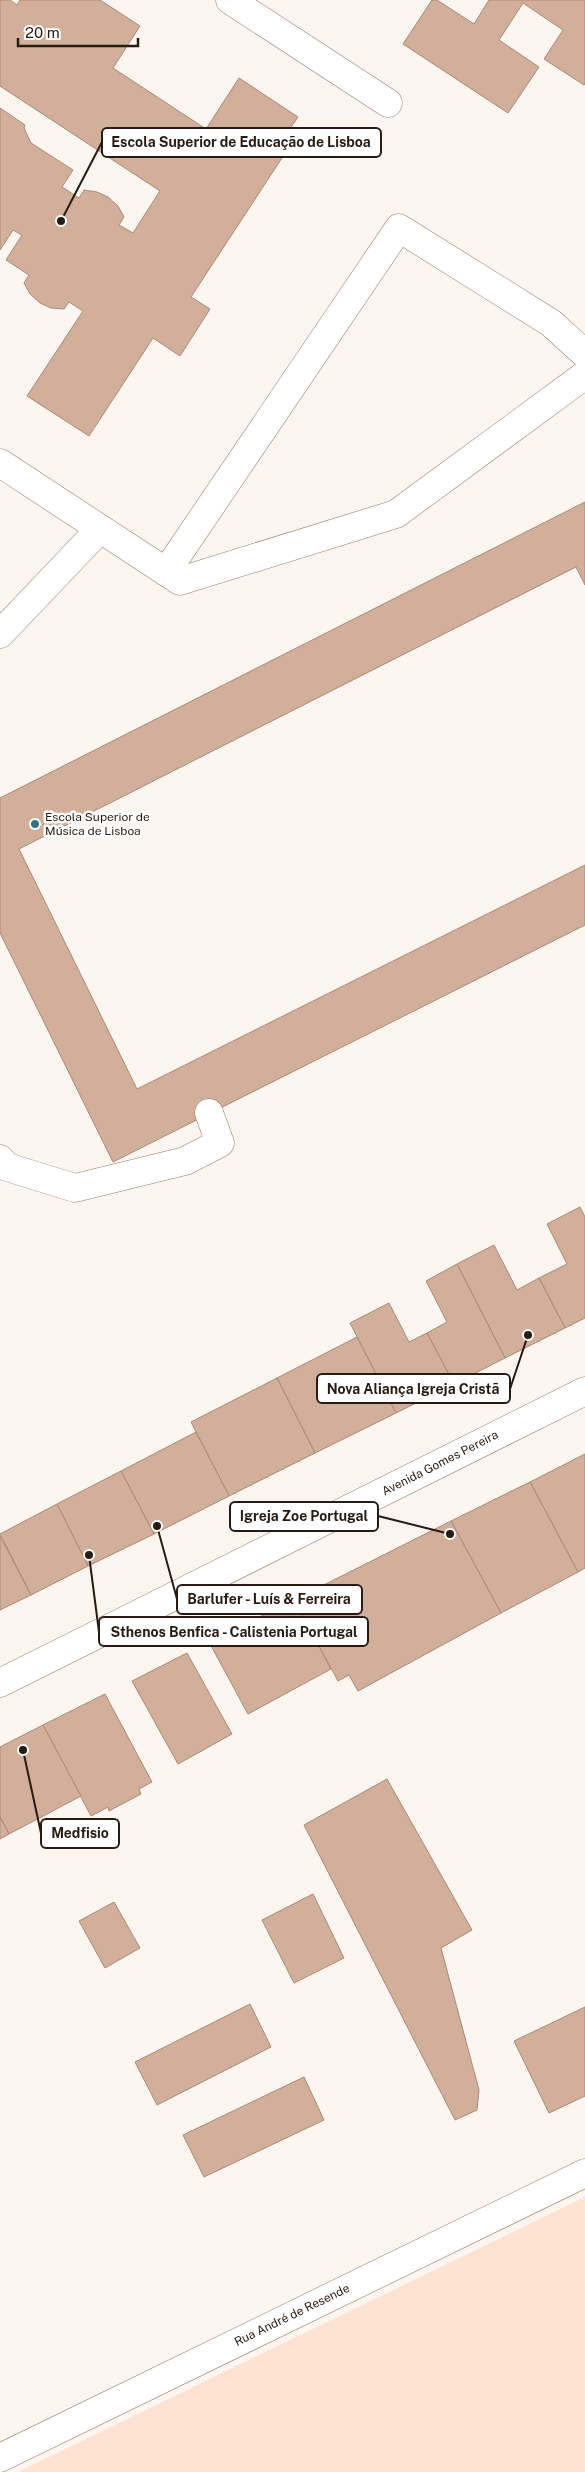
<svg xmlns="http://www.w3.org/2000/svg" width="585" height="2472" font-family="'Public Sans',sans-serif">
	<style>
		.green { fill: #fee3d2 }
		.building { fill: #d2af9a; stroke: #ab8a76 }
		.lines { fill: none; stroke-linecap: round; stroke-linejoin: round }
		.minor-casing { stroke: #9d7c69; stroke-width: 29 }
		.minor { stroke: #fff; stroke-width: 28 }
		.poi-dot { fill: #317585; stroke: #fff; stroke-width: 2 }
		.labels { text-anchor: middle; stroke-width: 5; stroke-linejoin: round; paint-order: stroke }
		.poi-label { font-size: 12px; fill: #271b13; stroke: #fff; text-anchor: start }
		.street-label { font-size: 12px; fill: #271b13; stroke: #fff }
		.leader { fill: none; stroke: #271b13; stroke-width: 2 }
		.callout-dot { fill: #271b13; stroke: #fff; stroke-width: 2 }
		.callout { fill: #fff; stroke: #271b13; stroke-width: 2 }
		.callout-label { font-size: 14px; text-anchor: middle; font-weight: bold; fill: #271b13 }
	</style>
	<rect width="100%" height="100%" fill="#fcf5f0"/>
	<!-- green -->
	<path class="green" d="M585,2197V2472H18Z"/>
	<!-- building -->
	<g class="building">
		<path d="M0,0H10L17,5L20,0H100L140,26L113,68L206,129L239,78L298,117L287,133L295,138L191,297L210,309L180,356L153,338L89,436L27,396L83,311L69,302L64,309L51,308L40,303L30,294L24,283L29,275L6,260L22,235L13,230L0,250V108L25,125L24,128L31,143L73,170L62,187L79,198L84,190L97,192L108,197L118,206L124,217L119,225L133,233L160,191L0,86Z"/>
		<path d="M432,0H437L474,24L489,0H585V84L584,85L544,59L563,30L523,3L499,40L539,67L508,113L403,44Z"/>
		<path d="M585,502V585L576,567L19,849L137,1089L585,865V925L113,1162L0,933V798Z"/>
		<path d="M580,1207L585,1217V1318L565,1328L539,1278L567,1264L547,1224Z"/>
		<path d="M494,1245L517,1290L539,1278L565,1328L505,1358L457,1264Z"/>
		<path d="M457,1264L505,1358L454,1384L427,1333L447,1322L426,1281Z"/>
		<path d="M389,1303L409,1342L427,1333L454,1384L396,1413L350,1323Z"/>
		<path d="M357,1337L396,1413L315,1453L277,1378Z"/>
		<path d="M277,1378L315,1453L229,1496L191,1422Z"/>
		<path d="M196,1432L229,1496L154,1534L121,1471Z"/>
		<path d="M585,1454V1568L578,1572L530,1482Z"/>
		<path d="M121,1471L154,1534L88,1566L57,1504Z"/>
		<path d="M530,1482L578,1572L501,1613L451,1521Z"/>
		<path d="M57,1504L88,1566L31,1595L0,1534Z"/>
		<path d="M451,1521L501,1613L358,1691L349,1675L338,1681L294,1600Z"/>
		<path d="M0,1536L31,1595L0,1610Z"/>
		<path d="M294,1600L331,1669L248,1714L209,1642Z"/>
		<path d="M187,1653L232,1734L178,1764L132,1681Z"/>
		<path d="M105,1694L152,1782L139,1789L141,1794L109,1811L108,1807L91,1816L43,1725Z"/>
		<path d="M43,1725L81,1796L9,1834L0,1817V1747Z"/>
		<path d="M387,1779L472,1930L441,1948L479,2090L477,2110L455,2120L304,1825Z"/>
		<path d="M0,1817L9,1834L0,1839Z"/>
		<path d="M313,1894L344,1958L294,1983L262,1920Z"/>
		<path d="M114,1902L140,1948L105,1968L79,1921Z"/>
		<path d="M250,2004L271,2047L157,2105L135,2062Z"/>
		<path d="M585,2007V2096L549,2113L514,2041Z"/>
		<path d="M304,2077L324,2120L204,2177L183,2135Z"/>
	</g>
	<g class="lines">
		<!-- minor casing -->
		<g class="minor-casing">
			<g id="minor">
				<path d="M230,0L388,103"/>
				<path d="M0,463L180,581L396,514L585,375"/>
				<path d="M166,572L399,228L551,323L585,354"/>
				<path d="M0,634L100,529"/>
				<path d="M0,1159L7,1167L75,1188L185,1161L220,1143L209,1113"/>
				<path d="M0,1683L585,1391"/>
				<path d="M0,2458L585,2173"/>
			</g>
		</g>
		<!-- minor -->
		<use href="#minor" class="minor"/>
	</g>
	<!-- markers -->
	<circle class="poi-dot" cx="35" cy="824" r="5"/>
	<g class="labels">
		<!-- poi labels -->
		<g class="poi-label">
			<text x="45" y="821">Escola Superior de<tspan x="45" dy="14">Música de Lisboa</tspan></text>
		</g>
		<!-- street labels -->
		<g class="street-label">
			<text transform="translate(440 1463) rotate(-27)" y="4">Avenida Gomes Pereira</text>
			<text transform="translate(292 2315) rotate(-26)" y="4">Rua André de Resende</text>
		</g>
	</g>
	<!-- callouts -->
	<path class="leader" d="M61 221L102 142M528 1335L510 1389M450 1534L378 1516M157 1526L177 1599M89 1555L99 1632M23 1750L41 1833"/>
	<g class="callout-dot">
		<circle cx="61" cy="221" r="5"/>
		<circle cx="528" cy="1335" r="5"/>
		<circle cx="450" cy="1534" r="5"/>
		<circle cx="157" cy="1526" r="5"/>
		<circle cx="89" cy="1555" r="5"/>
		<circle cx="23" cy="1750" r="5"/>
	</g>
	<g class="callout">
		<rect x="102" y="128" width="279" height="29" rx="5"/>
		<rect x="317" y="1374" width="193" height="29" rx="5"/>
		<rect x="230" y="1502" width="148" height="29" rx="5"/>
		<rect x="177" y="1585" width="185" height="29" rx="5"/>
		<rect x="99" y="1617" width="269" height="29" rx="5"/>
		<rect x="41" y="1819" width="78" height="29" rx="5"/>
	</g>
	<g class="callout-label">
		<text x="241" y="147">Escola Superior de Educação de Lisboa</text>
		<text x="413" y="1394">Nova Aliança Igreja Cristã</text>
		<text x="304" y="1521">Igreja Zoe Portugal</text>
		<text x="269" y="1604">Barlufer - Luís &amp; Ferreira</text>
		<text x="234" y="1637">Sthenos Benfica - Calistenia Portugal</text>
		<text x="80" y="1838">Medfisio</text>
	</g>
	<!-- scale -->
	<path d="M18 38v8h120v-8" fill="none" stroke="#271b13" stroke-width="2.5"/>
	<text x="25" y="38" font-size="15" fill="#271b13" stroke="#ffffff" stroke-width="4" paint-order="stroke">20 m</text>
</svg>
